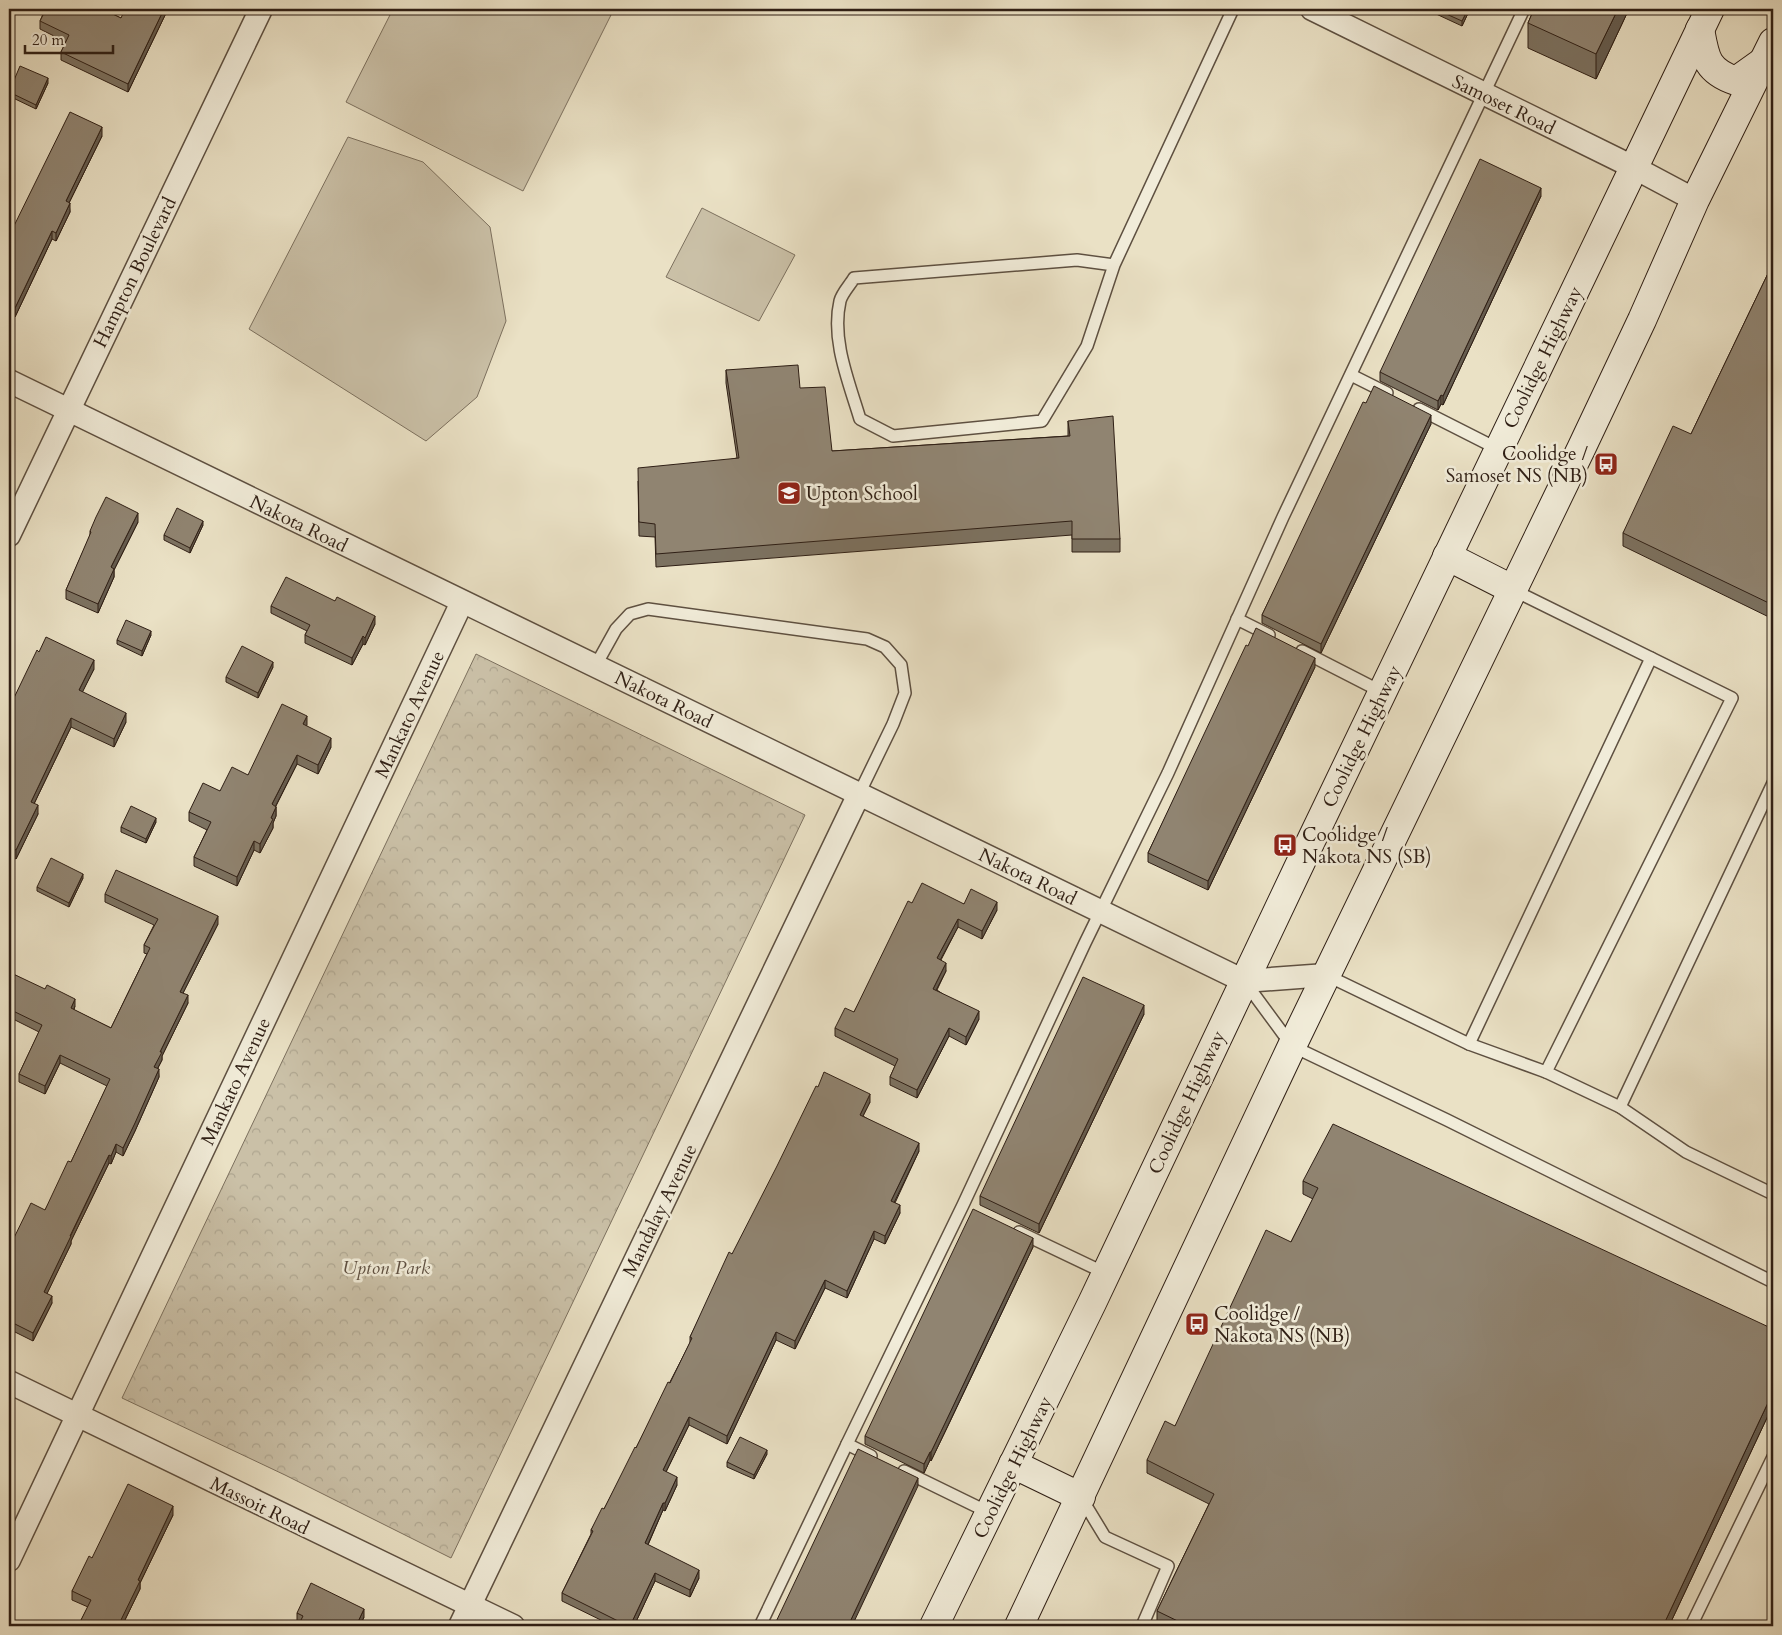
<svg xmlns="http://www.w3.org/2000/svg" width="1782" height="1635" font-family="Cardo,serif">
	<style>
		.green { fill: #cac0a7; stroke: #7c705e }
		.park { fill: url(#park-crowns); stroke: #7c705e }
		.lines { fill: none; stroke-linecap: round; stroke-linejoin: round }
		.lane-casing { stroke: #5e5041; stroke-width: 14 }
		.street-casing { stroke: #5e5041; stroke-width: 25 }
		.secondary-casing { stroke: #2f1f15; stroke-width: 30 }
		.lane { stroke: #f1ecd9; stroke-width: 11 }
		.street { stroke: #f1ecd9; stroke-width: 22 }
		.secondary { stroke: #f1ecd9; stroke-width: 28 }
		.wall { fill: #7c7261; stroke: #2f1f15 }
		.shaded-wall { fill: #655c4f; stroke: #2f1f15 }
		.building { fill: #908471; stroke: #2f1f15 }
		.labels { text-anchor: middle; stroke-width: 5; stroke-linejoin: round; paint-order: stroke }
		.street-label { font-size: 19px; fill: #2f1f15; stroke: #f1ecd9 }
		.poi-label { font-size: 19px; fill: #2f1f15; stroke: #f1ecd9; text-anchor: start }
		.park-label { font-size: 19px; font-style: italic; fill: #5e4f41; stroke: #f1ecd9 }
	</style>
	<defs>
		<pattern id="park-crowns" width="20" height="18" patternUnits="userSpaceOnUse" patternTransform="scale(1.25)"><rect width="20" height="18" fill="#cac0a7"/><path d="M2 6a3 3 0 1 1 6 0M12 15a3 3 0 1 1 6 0" fill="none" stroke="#aea58f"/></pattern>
	</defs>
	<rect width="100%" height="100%" fill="#eae1c5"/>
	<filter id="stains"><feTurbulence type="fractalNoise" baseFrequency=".004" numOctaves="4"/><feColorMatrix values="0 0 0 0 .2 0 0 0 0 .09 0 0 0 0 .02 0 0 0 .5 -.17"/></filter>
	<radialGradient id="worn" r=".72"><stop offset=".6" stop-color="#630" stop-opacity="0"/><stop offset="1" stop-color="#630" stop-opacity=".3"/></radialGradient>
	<!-- green -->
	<g class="green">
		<path d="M393,9H614L523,191L346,102Z"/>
		<path d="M348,137L423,162L490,227L506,321L477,397L426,441L249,329Z"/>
		<path d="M702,208L795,255L759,321L666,277Z"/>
	</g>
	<!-- park -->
	<path class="park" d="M476,654L805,815L451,1558L285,1475L122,1398Z"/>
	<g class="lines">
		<!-- lane casing -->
		<g class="lane-casing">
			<g id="lane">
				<path d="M1114,265L1077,260L854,278C850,285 842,293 840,301C831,340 849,382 860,419L893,436L1042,421L1087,346L1114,265L1233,9"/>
				<path d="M1351,375L1387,393"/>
				<path d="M1419,409L1498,449"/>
				<path d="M1513,590L1732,698L1546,1072L1620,1107L1686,1152L1773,1194"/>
				<path d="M1237,619L1269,635"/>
				<path d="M1302,651L1382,692"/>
				<path d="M596,665L616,629L630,614L648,609L867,639L885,647L901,665L905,693L893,724L859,794"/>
				<path d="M1326,975L1469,1044L1546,1072"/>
				<path d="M1245,982L1292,1046L1447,1120L1773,1282"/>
				<path d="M1469,1044L1651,658"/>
				<path d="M1620,1107L1773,783"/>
				<path d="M1019,1232L1105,1273"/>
				<path d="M847,1444L963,1205L1085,943L1168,773L1283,517L1524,9"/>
				<path d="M904,1471L990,1513"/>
				<path d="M1082,1499L1105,1537L1168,1566L1142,1626"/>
				<path d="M760,1626L847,1444L871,1456"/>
				<path d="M1691,1626L1773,1457"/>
			</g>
		</g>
		<!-- street casing -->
		<g class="street-casing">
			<g id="street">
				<path d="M1312,9L1633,167L1695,200"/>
				<path d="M9,381L1244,981L1326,975"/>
				<path d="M9,535L261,9"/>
				<path d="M9,1382L513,1626"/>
				<path d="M9,1560L462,602"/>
				<path d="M460,1626L859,794"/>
			</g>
		</g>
		<!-- secondary casing -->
		<g class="secondary-casing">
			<g id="secondary">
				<path d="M1700,29C1705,57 1706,71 1736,81L1764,61"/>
				<path d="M1447,556L1512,589"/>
				<path d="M1013,1464L1081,1497"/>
				<path d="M934,1626L1092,1303L1308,847L1710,9"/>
				<path d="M1019,1626L1292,1046L1581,449L1642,320L1695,200L1773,42"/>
			</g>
		</g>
		<!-- lane -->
		<use href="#lane" class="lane"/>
		<!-- street -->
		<use href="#street" class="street"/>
		<!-- secondary -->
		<use href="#secondary" class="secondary"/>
	</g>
	<!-- wall -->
	<g class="wall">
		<path d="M32,9H102L121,18L168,9L128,92L61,60V52L66,42L40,29V21L43,14Z"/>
		<path d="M1434,9H1470L1462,26L1434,13Z"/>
		<path d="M1534,9H1629L1596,79L1528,48V23Z"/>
		<path d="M48,83L36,109L9,96V90Z"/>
		<path d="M102,136L69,203L70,212L56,241L52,239L15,317L9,314V236Z"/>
		<path d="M1541,196L1443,405L1441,404L1438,410L1380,381V372Z"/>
		<path d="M1773,263V619L1623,546V533L1691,434Z"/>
		<path d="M726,370L800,388L832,451L1068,436V421L1120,539V552H1072V535L656,567L655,537L639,536L638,481L737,458L726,383Z"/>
		<path d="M1366,403L1431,424L1321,653L1262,623V615Z"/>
		<path d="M138,522L114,570V577L98,613L66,599V590L90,536V531Z"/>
		<path d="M203,525L190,553L164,540V535Z"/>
		<path d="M335,601L375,624L365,645L363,644L352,665L305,643V635L307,631L271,613V606Z"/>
		<path d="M151,635L142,656L117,644V640Z"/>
		<path d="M1248,646L1315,667L1208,890L1148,862V853Z"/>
		<path d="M39,652L94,669L82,692L126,722L114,747L71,727L34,804L38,814L16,859L9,855V703L11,704Z"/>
		<path d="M273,667L258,698L226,682V677Z"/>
		<path d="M307,725L306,726L331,747L318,774L297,764L276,806V816L273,823V828L260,853L254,850L237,886L194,866V857L207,830L189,821V812L220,791L248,775Z"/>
		<path d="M156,822L146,843L121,832V827Z"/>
		<path d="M83,878L69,907L37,891V887Z"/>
		<path d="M105,894L218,924L183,993L188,1003L162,1056V1060L158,1068L159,1077L135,1131L123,1156L116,1152L111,1164L109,1163L71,1241V1244L47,1293L52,1303L33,1341L9,1329V1248L45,1210L71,1162L107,1086L60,1063L45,1094L19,1082V1074L39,1032L9,1017V972L75,1006L74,1010L111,1028L147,954L144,953V945L154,925L105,902Z"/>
		<path d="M912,903L964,904L997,910L982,939L958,927L941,960L946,971L937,990L979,1019L966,1045L949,1036L917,1098L890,1085V1077L895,1066L835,1036V1028L854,1012Z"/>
		<path d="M1144,1014L1039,1233L980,1205V1196Z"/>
		<path d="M870,1102L863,1116L919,1151L895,1203L900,1213L885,1244L874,1239L847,1298L825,1288L795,1349L776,1340L727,1444L689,1425L666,1472L677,1485L665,1511L663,1510L648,1545L699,1578L690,1597L655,1581L634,1626H613L562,1601V1593L591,1534V1530L604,1509L636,1448L690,1343V1337L732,1254Z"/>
		<path d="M1303,1181L1773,1329V1405L1669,1626H1162L1157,1624V1611L1209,1504L1147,1473V1460L1175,1426L1291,1242L1313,1199L1303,1194Z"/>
		<path d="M1033,1247L947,1428L931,1461L930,1460L924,1473L865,1444V1436Z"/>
		<path d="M767,1454L754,1479L727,1467V1462Z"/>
		<path d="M173,1515L140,1583V1589L122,1626H78L88,1607L72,1600V1591L92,1558Z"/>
		<path d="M297,1613L364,1617L360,1626H298L300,1623L297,1622Z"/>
	</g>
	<!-- shaded-wall -->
	<g class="shaded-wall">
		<path d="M164,9H168L128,92V84Z"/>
		<path d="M1468,9H1470L1462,26V21Z"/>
		<path d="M1618,9H1629L1596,79V54Z"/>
		<path d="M48,78V83L36,109V105Z"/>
		<path d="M102,127V136L66,209V201Z"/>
		<path d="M1541,188V196L1443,405V396Z"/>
		<path d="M70,203V212L56,241V233Z"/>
		<path d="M52,231V239L15,317V308Z"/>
		<path d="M1441,395V404L1438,410V401Z"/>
		<path d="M1431,415V424L1321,653V644Z"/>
		<path d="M138,513V522L114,570V577L98,613V604L111,567Z"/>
		<path d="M203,521V525L190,553V548Z"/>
		<path d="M375,616V624L365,645V638Z"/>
		<path d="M151,631V635L142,656V651Z"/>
		<path d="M363,636V644L352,665V658Z"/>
		<path d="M1315,658V667L1208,890V881Z"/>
		<path d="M94,660V669L79,699V690Z"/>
		<path d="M273,662V667L258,698V693Z"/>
		<path d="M126,713V722L114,747V739Z"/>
		<path d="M307,716V725L303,733V724Z"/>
		<path d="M71,718V727L31,810V802Z"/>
		<path d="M331,738V747L318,774V765Z"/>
		<path d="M297,755V764L272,813V804Z"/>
		<path d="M38,805V814L16,859V850Z"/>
		<path d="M276,807V816L273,823V828L260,853V844L271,818Z"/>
		<path d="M156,818V822L146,843V839Z"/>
		<path d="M254,841V850L237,886V877Z"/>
		<path d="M83,874V878L69,907V903Z"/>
		<path d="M997,902V910L982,939V931Z"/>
		<path d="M218,916V924L180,999V992Z"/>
		<path d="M958,919V927L937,966V958Z"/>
		<path d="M946,963V971L933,996V989Z"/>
		<path d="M188,995V1003L162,1056V1060L154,1075V1067L160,1052Z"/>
		<path d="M75,999V1006L71,1016V1008Z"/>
		<path d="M1144,1005V1014L1039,1233V1224Z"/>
		<path d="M979,1011V1019L966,1045V1037Z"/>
		<path d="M949,1028V1036L917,1098V1090Z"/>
		<path d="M60,1055V1063L45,1094V1086Z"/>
		<path d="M159,1069V1077L135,1131L123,1156V1148Z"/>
		<path d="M870,1094V1102L860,1122V1115Z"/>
		<path d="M919,1143V1151L891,1209V1201Z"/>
		<path d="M116,1144V1152L111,1164V1156Z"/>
		<path d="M109,1155V1163L71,1241V1244L44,1300V1292Z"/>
		<path d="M900,1205V1213L885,1244V1236Z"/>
		<path d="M874,1231V1239L847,1298V1291Z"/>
		<path d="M1033,1238V1247L931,1461V1452Z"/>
		<path d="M825,1280V1288L795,1349V1341Z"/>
		<path d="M52,1296V1303L33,1341V1333Z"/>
		<path d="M776,1332V1340L727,1444V1436Z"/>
		<path d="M1773,1392V1405L1669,1626H1663Z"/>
		<path d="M689,1417V1425L663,1478V1470Z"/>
		<path d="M767,1450V1454L754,1479V1475Z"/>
		<path d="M930,1452V1460L924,1473V1464Z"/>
		<path d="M677,1477V1485L665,1511V1503Z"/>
		<path d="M918,1478V1486L852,1626H848Z"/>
		<path d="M663,1503V1510L645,1551V1543Z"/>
		<path d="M173,1506V1515L140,1583V1589L122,1626H118L138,1580Z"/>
		<path d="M699,1570V1578L690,1597V1590Z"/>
		<path d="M655,1573V1581L634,1626H630Z"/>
		<path d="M364,1609V1617L360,1626H356Z"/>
	</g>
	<!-- building -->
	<g class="building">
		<path d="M46,9H102L121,18L125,9H164L128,84L61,52L69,35L40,21Z"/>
		<path d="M1435,9H1468L1462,21Z"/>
		<path d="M1534,9H1618L1596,54L1528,23Z"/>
		<path d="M20,66L48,78L36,105L9,92Z"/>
		<path d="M70,112L102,127L66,201L70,203L56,233L52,231L15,308L9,305V236Z"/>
		<path d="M1480,159L1541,188L1443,396L1441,395L1438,401L1380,372Z"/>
		<path d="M1773,263V605L1623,533L1673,426L1691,434Z"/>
		<path d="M798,365L800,388L825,387L832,451L1070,436L1068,421L1113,416L1120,539H1072V521L656,554L655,524L639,522L638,468L739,458L726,370Z"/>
		<path d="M1374,386L1431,415L1321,644L1262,615L1363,402L1366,403Z"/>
		<path d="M106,497L138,513L111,567L114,569L98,604L66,590L91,532L90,531L96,517Z"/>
		<path d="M177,508L203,521L190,548L164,535Z"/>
		<path d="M286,577L335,601L337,597L375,616L365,638L363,636L352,658L305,635L310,625L271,606Z"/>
		<path d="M126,620L151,631L142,651L117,640Z"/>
		<path d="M1256,628L1315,658L1208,881L1148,853L1246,645L1248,646Z"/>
		<path d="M46,637L94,660L79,690L126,713L114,739L71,718L31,802L38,805L16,850L9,846V758L12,753L9,751V703L11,704L37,650L39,652Z"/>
		<path d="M242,646L273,662L258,693L226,677Z"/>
		<path d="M282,704L307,716L303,724L331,738L318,765L297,755L272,804L276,807L271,818L273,819L260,844L254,841L237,877L194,857L211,822L189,812L203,783L220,791L232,767L248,775Z"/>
		<path d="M131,806L156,818L146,839L121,827Z"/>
		<path d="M51,858L83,874L69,903L37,887Z"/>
		<path d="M116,870L218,916L180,992L188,995L160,1052H162L154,1067L159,1069L135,1123L123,1148L116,1144L111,1156L109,1155L70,1236H71L44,1292L52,1296L33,1333L9,1321V1248L31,1203L45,1210L68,1161L71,1162L110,1079L60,1055L45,1086L19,1074L42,1025L9,1009V972L45,989L47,985L75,999L71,1008L111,1028L150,948L144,945L158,919L105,894Z"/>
		<path d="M922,883L964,904L971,889L997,902L982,931L958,919L937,958L946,963L933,989L979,1011L966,1037L949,1028L917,1090L890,1077L898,1059L835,1028L845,1008L854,1012L908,901L912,903Z"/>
		<path d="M1083,977L1144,1005L1039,1224L980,1196Z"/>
		<path d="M824,1072L870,1094L860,1115L919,1143L891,1201L900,1205L885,1236L874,1231L847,1291L825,1280L795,1341L776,1332L727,1436L689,1417L663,1470L677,1477L665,1503H663L645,1543L699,1570L690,1590L655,1573L630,1626H628L562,1593L593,1531L591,1530L602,1508L604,1509L635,1447L636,1448L668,1382L670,1383L692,1338L690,1337L729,1252L732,1254L777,1166L816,1086L818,1087Z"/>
		<path d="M1333,1124L1773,1329V1392L1663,1626H1188L1157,1611L1214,1494L1147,1460L1165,1421L1175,1426L1266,1230L1291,1242L1318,1188L1303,1181Z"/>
		<path d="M973,1209L1033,1238L947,1419L931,1452H930L924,1464L865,1436Z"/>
		<path d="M740,1437L767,1450L754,1475L727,1462Z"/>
		<path d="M858,1449L918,1478L848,1626H774Z"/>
		<path d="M128,1484L173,1506L138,1580L140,1581L118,1626H78L91,1600L72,1591L89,1556L92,1558Z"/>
		<path d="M311,1583L364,1609L356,1626H298L303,1616L297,1613Z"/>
	</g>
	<!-- icons -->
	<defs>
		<g id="bus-square" transform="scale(1.25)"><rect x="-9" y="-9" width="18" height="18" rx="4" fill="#8f2418" stroke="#f1ecd9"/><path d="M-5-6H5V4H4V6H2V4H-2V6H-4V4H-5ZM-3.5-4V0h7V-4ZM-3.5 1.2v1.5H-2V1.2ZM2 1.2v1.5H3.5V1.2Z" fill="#fff"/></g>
		<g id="school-square" transform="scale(1.25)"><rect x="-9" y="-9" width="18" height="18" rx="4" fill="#8f2418" stroke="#f1ecd9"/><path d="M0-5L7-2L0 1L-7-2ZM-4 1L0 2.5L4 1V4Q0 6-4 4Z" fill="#fff"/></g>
	</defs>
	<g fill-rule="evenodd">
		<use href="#bus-square" x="1606" y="464"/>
		<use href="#school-square" x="789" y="493"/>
		<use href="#bus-square" x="1285" y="845"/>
		<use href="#bus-square" x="1197" y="1324"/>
	</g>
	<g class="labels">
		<!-- street labels -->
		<g class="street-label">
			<text transform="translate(1504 104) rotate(26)" y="7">Samoset Road</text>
			<text transform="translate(134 272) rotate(-64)" y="7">Hampton Boulevard</text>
			<text transform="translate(1542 357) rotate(-64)" y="7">Coolidge Highway</text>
			<text transform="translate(299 523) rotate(26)" y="7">Nakota Road</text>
			<text transform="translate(664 699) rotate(26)" y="7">Nakota Road</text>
			<text transform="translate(409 714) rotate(-65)" y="7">Mankato Avenue</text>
			<text transform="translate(1361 736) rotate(-64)" y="7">Coolidge Highway</text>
			<text transform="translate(1028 876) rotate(26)" y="7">Nakota Road</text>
			<text transform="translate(235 1081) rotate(-65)" y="7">Mankato Avenue</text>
			<text transform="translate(1186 1102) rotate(-65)" y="7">Coolidge Highway</text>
			<text transform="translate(659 1210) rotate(-64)" y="7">Mandalay Avenue</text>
			<text transform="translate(1012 1467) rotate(-64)" y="7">Coolidge Highway</text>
			<text transform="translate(260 1505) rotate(26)" y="7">Massoit Road</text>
		</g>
		<!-- poi labels -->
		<g class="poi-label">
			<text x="1588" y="460" text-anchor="end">Coolidge /<tspan x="1588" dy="22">Samoset NS (NB)</tspan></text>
			<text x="806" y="500">Upton School</text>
			<text x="1302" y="841">Coolidge /<tspan x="1302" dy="22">Nakota NS (SB)</tspan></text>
			<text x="1214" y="1320">Coolidge /<tspan x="1214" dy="22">Nakota NS (NB)</tspan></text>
		</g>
		<!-- park labels -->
		<g class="park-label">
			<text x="386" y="1274">Upton Park</text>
		</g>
	</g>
	<!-- margin -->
	<rect width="1782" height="1635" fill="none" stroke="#eae1c5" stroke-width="30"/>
	<rect x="10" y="10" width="1762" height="1615" fill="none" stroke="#2f1f15" stroke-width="2.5"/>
	<rect x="15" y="15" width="1752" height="1605" fill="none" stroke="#2f1f15"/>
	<!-- scale -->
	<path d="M25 45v8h88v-8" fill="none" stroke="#2f1f15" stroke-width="2.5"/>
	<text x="32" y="45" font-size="15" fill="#2f1f15" stroke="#f1ecd9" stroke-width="4" paint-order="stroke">20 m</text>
	<rect width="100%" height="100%" filter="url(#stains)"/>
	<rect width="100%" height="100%" fill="url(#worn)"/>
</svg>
